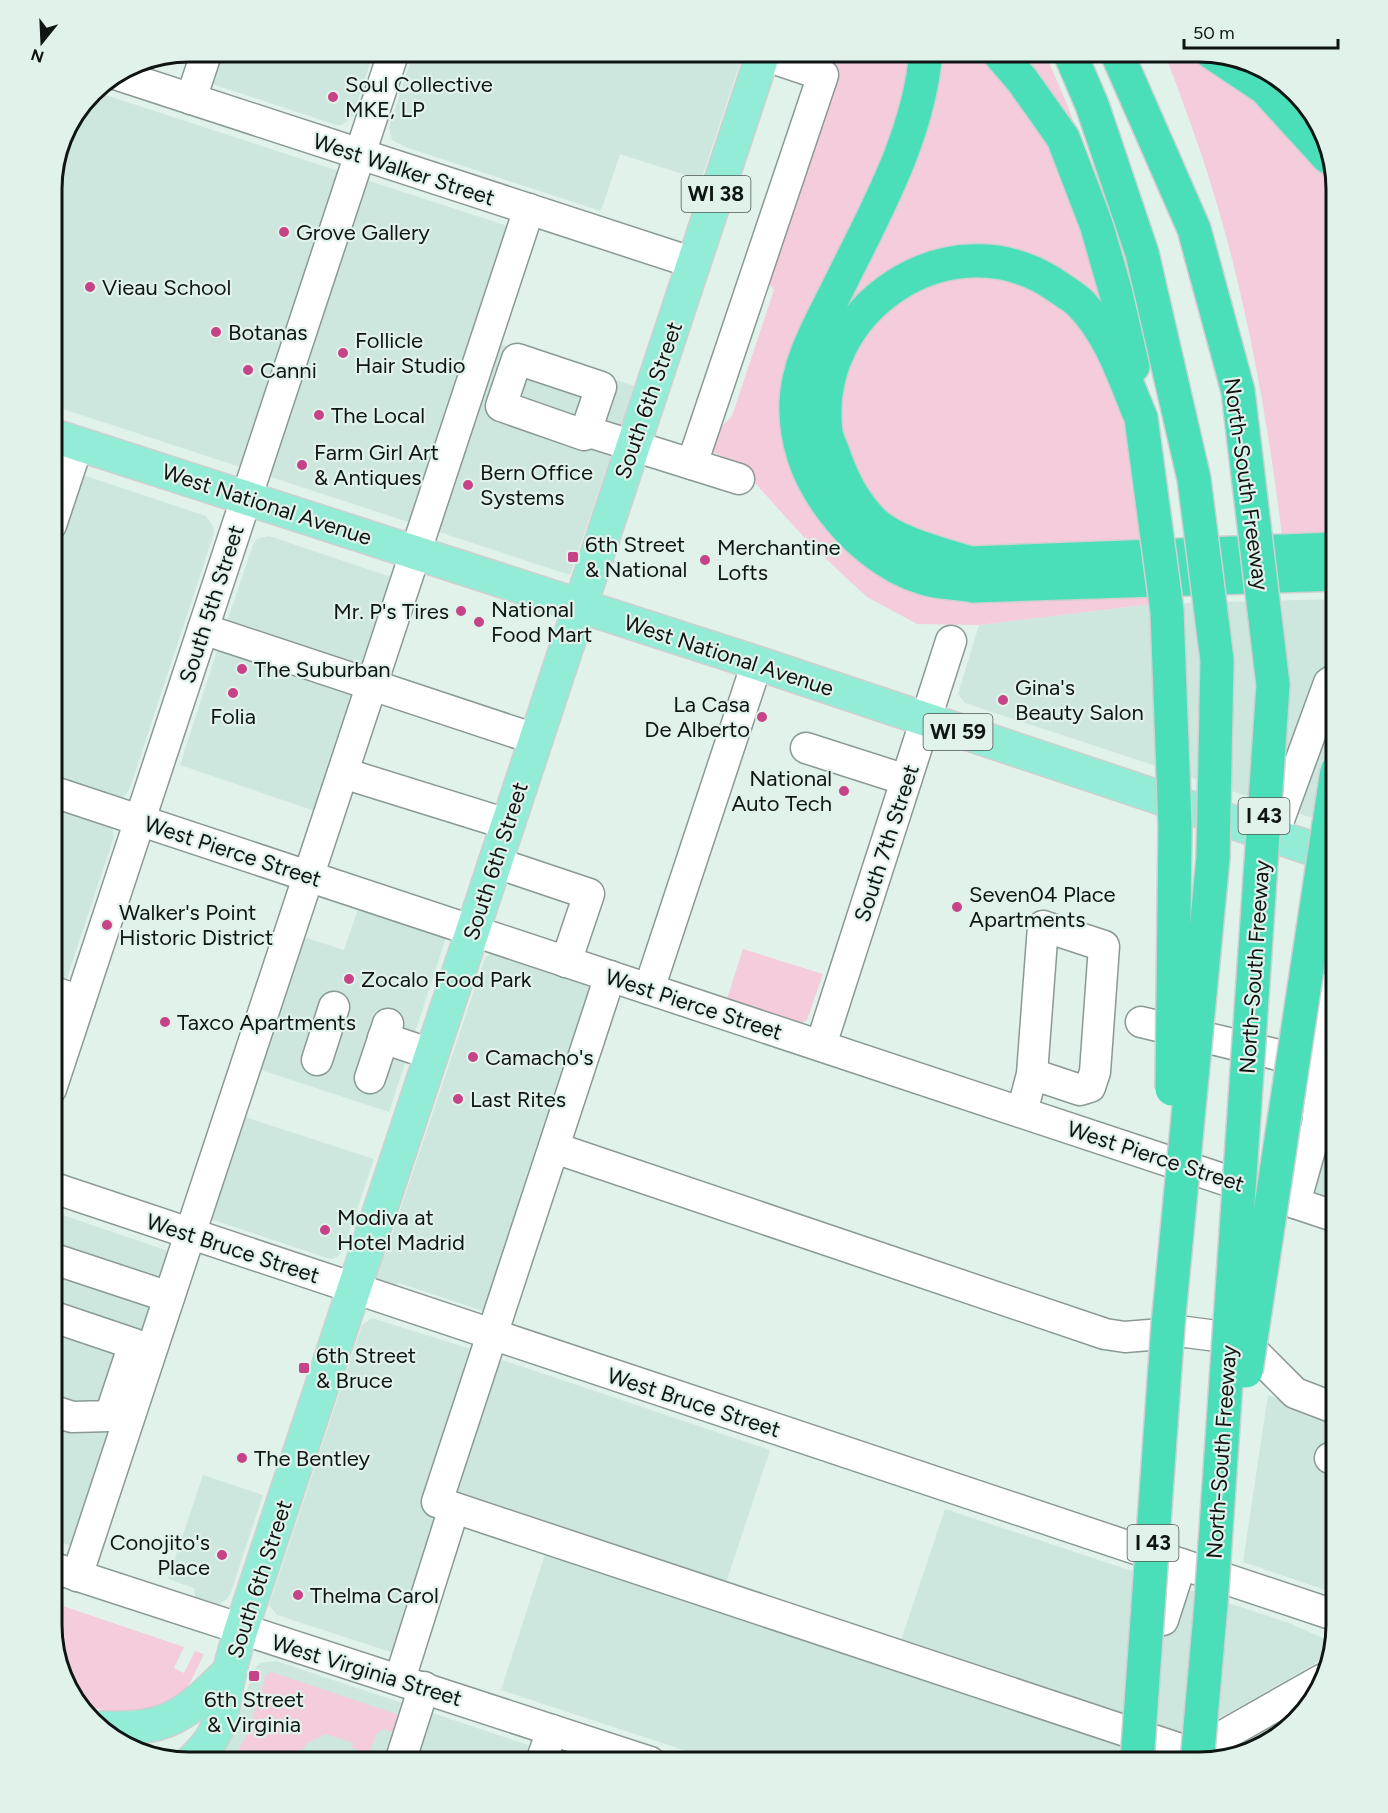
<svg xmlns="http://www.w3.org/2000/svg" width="1388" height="1813" font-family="Figtree,sans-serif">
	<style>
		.built { fill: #cde7de }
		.green { fill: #f4ccdc }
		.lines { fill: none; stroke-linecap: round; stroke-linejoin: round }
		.minor-casing { stroke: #8a9994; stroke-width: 33 }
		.major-casing { stroke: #cfd0d0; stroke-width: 36 }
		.highway-casing { stroke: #cfd0d0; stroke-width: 36 }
		.minor { stroke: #fff; stroke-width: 30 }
		.major { stroke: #93ecd5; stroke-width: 33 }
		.highway { stroke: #4bdfb9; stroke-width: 33 }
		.highway-bridge-casing { stroke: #cfd0d0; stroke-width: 36; stroke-linecap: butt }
		.highway-bridge { stroke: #4bdfb9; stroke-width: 33 }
		.poi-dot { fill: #c74388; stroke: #e1f2eb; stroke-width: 2 }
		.labels { text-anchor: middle; stroke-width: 4.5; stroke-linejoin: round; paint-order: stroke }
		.shield { fill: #e1f2eb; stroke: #4e5754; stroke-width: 1.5 }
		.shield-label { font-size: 21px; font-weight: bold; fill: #0f1513 }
		.poi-label { font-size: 22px; fill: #0f1513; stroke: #e1f2eb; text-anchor: start }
		.street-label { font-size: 22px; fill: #0f1513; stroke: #e1f2eb }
		.rim { fill: none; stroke: #0f1513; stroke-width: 3 }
	</style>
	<rect width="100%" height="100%" fill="#e1f2eb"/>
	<!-- built -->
	<g class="built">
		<path d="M213,51H374L353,116L342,125H336L203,81Z"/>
		<path d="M414,51H744L701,180L620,154L601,211L408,148L392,140L389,127Z"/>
		<path d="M93,91L514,228L491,341L635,386L570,575L51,405V179L65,128Z"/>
		<path d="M74,472L206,516L213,526L214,533L130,788L125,796L117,799L51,779V543Z"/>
		<path d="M269,536L397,579L365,677L224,630L253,545L257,539Z"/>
		<path d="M1337,599V664L1274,805L965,703L958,694L979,625L1152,604Z"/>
		<path d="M218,648L359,695L321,813L180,765Z"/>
		<path d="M1337,687V826L1294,812Z"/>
		<path d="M51,805L112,825L114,837L51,1026Z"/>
		<path d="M359,906L445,935V941L389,1112L255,1068L297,935L344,950Z"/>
		<path d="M495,952L600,988L495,1315L399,1283L389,1288L373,1280L375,1261L385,1255L485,957Z"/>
		<path d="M1337,1026V1201L1294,1186Z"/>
		<path d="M239,1115L374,1159L343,1251L337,1257L330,1259L204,1217Z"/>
		<path d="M51,1211L171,1252L74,1547L51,1539Z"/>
		<path d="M372,1318L477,1351L429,1513L436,1519L397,1654L277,1615L269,1605L362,1325Z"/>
		<path d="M502,1360L770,1450L724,1589L446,1498L498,1364Z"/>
		<path d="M1268,1395L1337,1419V1594L1243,1562Z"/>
		<path d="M203,1475L263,1495L231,1592L227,1599L215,1606L196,1604L194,1588L168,1579Z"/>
		<path d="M945,1509L1289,1623L1327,1640L1328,1652L1325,1658L1179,1741L898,1649Z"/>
		<path d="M546,1551L1155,1754L1141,1762H720L501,1690Z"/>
		<path d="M276,1661L579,1762H213L233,1729L255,1668L260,1663Z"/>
	</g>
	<!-- green -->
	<g class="green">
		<path d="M800,51H914L904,113L817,310L813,509L1152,594V604L979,625L917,624L867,597L811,545L736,462L708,450L713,435L732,416L774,290L764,277L832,71L797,59Z"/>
		<path d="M940,51H978C1006,81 1034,111 1054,148C1086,207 1102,274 1121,338L1116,339C1024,155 743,291 833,484C851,524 889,555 931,566C964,575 997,572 1030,571C1067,569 1103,568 1139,566L1140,574C1103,576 1067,577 1030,577C938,579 864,571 823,475C807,436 807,390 823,351C862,250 925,160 940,51Z"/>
		<path d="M1017,51H1044L1069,109L1090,173Z"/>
		<path d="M1164,51L1184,53L1222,73L1297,137L1326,174L1337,194V542L1283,544C1270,436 1252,329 1223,225C1207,166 1185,108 1164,51Z"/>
		<path d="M977,272L1048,292L1096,339L1129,427L1148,548L995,553L924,541L866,498L840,435L844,368L884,308L917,287Z"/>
		<path d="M743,949L823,974L807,1020L797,1025L726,1002Z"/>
		<path d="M51,1602L184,1647L174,1668L184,1673L195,1651L204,1654C197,1668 191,1684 181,1695C156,1722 108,1712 77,1704L74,1701L51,1625Z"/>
		<path d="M271,1672L408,1718L400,1735L383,1729L376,1735L369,1754L352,1748L353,1743L326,1734L305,1744L306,1747L288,1757L286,1762H231L247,1735L266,1675Z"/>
	</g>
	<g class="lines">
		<!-- minor casing -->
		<g class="minor-casing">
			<g id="minor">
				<path d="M115,74L694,263"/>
				<path d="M191,99L207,51"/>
				<path d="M586,431L601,387L517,359L501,406L584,435L586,431L739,479"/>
				<path d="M692,464L823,75L763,55"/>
				<path d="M51,525L78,444"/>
				<path d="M203,629L535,739"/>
				<path d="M806,748L906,780"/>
				<path d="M343,773L507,824"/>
				<path d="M51,791L1337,1217"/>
				<path d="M1273,836L1329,683L1337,678"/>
				<path d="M494,862L589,894L566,962"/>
				<path d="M610,976L437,1502L1192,1753"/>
				<path d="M649,989L757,663"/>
				<path d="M51,991L80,1001"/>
				<path d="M1141,1022L1316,1064"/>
				<path d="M383,1038L431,1054"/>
				<path d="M821,1045L951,641"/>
				<path d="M317,1060L334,1007"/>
				<path d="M370,1078L388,1024"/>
				<path d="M51,1089L394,51"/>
				<path d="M1022,1112L1032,1074L1043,926L1104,946L1095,1072L1090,1087L1080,1090L1032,1074"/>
				<path d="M555,1148L1105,1334L1125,1337L1186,1332L1217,1336L1254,1352L1295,1393L1337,1409"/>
				<path d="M51,1187L1337,1616"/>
				<path d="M1295,1203L1317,1125L1330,1000L1337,982"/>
				<path d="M51,1258L169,1297"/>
				<path d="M51,1410L72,1417L110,1416L134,1344L51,1316"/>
				<path d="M1330,1458L1337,1460"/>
				<path d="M51,1567L650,1762"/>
				<path d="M77,1576L529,209"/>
				<path d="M1163,1620L1181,1564"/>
				<path d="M400,1679L454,1508"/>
				<path d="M1182,1759L1323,1679"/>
				<path d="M400,1762L424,1687"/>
				<path d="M541,1762L552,1730"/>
			</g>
		</g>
		<!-- major casing -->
		<g class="major-casing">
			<g id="major">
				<path d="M51,435L757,663L1337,857"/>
				<path d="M103,1728C168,1730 184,1716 229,1672"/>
				<path d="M191,1762C226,1731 220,1711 230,1670C233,1657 237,1643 241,1630L764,51"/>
			</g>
		</g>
		<!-- highway casing -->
		<g class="highway-casing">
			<g id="highway">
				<path d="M926,51C919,138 873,216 836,292C819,326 797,364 796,403C795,442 807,476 831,508C853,538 886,567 923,578C938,583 957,583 973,586L1337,574"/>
				<path d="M997,51L1022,80L1063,138L1096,224L1129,338L1133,366"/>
				<path d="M1211,52L1265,88L1328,157"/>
				<path d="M1141,418C1124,378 1111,334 1080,303C1074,297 1065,292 1058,287C953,213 810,307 826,432C827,440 832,449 835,458C843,481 856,505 874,523C896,543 941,554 970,563L1337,549"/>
			</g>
		</g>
		<!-- minor -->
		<use href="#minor" class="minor"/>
		<!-- major -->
		<use href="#major" class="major"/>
		<!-- highway -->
		<use href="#highway" class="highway"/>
		<!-- highway-bridge casing -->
		<g class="highway-bridge-casing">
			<g id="highway-bridge">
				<path d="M1069,51L1092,105L1142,253L1194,479L1217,660L1213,858L1168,1325L1137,1762"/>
				<path d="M1116,51L1194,229L1238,391L1273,685L1211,1604L1197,1762"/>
				<path d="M1141,418L1167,611L1175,826L1172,1089"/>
				<path d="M1246,1371L1337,771"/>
			</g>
		</g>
		<!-- highway-bridge -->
		<use href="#highway-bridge" class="highway-bridge"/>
	</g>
	<!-- markers -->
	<g class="poi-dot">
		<circle cx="333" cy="97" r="6"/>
		<circle cx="284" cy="232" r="6"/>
		<circle cx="90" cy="287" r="6"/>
		<circle cx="216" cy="332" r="6"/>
		<circle cx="343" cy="353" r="6"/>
		<circle cx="248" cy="370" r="6"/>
		<circle cx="319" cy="415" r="6"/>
		<circle cx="302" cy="465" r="6"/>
		<circle cx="468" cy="485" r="6"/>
		<rect x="567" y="551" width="12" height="12" rx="3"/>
		<circle cx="705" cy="560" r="6"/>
		<circle cx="461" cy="611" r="6"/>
		<circle cx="479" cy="622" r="6"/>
		<circle cx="242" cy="669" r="6"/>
		<circle cx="233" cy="693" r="6"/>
		<circle cx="1003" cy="700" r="6"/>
		<circle cx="762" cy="717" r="6"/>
		<circle cx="844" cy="791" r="6"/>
		<circle cx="957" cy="907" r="6"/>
		<circle cx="107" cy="925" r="6"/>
		<circle cx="349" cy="979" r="6"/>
		<circle cx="165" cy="1022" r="6"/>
		<circle cx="473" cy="1057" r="6"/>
		<circle cx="458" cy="1099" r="6"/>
		<circle cx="325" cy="1230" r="6"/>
		<rect x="298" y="1362" width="12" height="12" rx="3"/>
		<circle cx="242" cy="1458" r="6"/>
		<circle cx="222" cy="1555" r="6"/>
		<circle cx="298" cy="1595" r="6"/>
		<rect x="248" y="1670" width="12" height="12" rx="3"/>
	</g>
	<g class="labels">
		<!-- shield labels -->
		<g class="shield">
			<rect x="681.5" y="176" width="69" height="36" rx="4.5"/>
			<rect x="923.5" y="714" width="69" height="36" rx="4.5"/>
			<rect x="1238.5" y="798" width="51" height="36" rx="4.5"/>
			<rect x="1127.5" y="1525" width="51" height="36" rx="4.5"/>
		</g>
		<g class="shield-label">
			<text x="716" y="201">WI 38</text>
			<text x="958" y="739">WI 59</text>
			<text x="1264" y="823">I 43</text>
			<text x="1153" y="1550">I 43</text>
		</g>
		<!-- poi labels -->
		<g class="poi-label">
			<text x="345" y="92">Soul Collective<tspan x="345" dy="25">MKE, LP</tspan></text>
			<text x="296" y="240">Grove Gallery</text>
			<text x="102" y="295">Vieau School</text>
			<text x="228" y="340">Botanas</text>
			<text x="355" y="348">Follicle<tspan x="355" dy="25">Hair Studio</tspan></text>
			<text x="260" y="378">Canni</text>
			<text x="331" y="423">The Local</text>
			<text x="314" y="460">Farm Girl Art<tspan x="314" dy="25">&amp; Antiques</tspan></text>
			<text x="480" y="480">Bern Office<tspan x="480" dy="25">Systems</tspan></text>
			<text x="585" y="552">6th Street<tspan x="585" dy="25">&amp; National</tspan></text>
			<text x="717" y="555">Merchantine<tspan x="717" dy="25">Lofts</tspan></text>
			<text x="491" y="617">National<tspan x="491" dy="25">Food Mart</tspan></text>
			<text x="449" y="619" text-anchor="end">Mr. P's Tires</text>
			<text x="254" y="677">The Suburban</text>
			<text x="1015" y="695">Gina's<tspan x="1015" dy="25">Beauty Salon</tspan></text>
			<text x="750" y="712" text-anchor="end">La Casa<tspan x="750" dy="25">De Alberto</tspan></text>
			<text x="233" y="724" text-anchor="middle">Folia</text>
			<text x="832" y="786" text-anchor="end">National<tspan x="832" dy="25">Auto Tech</tspan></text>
			<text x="969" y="902">Seven04 Place<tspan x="969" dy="25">Apartments</tspan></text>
			<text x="119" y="920">Walker's Point<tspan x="119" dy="25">Historic District</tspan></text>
			<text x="361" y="987">Zocalo Food Park</text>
			<text x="177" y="1030">Taxco Apartments</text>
			<text x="485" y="1065">Camacho's</text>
			<text x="470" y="1107">Last Rites</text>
			<text x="337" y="1225">Modiva at<tspan x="337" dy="25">Hotel Madrid</tspan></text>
			<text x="316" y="1363">6th Street<tspan x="316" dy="25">&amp; Bruce</tspan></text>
			<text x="254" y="1466">The Bentley</text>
			<text x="210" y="1550" text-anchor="end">Conojito's<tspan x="210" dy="25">Place</tspan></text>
			<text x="310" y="1603">Thelma Carol</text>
			<text x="254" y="1707" text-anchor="middle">6th Street<tspan x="254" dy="25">&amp; Virginia</tspan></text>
		</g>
		<!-- street labels -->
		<g class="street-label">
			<text transform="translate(404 169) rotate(18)" y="8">West Walker Street</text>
			<text transform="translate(648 400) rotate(-71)" y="8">South 6th Street</text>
			<text transform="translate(1247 484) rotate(82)" y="8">North-South Freeway</text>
			<text transform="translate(267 504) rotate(18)" y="8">West National Avenue</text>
			<text transform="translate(211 604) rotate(-72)" y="8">South 5th Street</text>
			<text transform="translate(729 655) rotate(18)" y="8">West National Avenue</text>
			<text transform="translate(886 843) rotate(-72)" y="8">South 7th Street</text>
			<text transform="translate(233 851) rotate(18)" y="8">West Pierce Street</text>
			<text transform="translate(495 861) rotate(-72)" y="8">South 6th Street</text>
			<text transform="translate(1254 967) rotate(-86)" y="8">North-South Freeway</text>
			<text transform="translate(694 1004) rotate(18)" y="8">West Pierce Street</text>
			<text transform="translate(1156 1156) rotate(18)" y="8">West Pierce Street</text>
			<text transform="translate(233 1248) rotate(18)" y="8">West Bruce Street</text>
			<text transform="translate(694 1402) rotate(18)" y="8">West Bruce Street</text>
			<text transform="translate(1221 1452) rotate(-86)" y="8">North-South Freeway</text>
			<text transform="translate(259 1579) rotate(-72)" y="8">South 6th Street</text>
			<text transform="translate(367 1670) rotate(17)" y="8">West Virginia Street</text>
		</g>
	</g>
	<!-- crop -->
	<path d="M0 0H1388V1813H0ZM189 62H1199A127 127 0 0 1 1326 189V1625A127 127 0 0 1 1199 1752H189A127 127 0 0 1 62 1625V189A127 127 0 0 1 189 62Z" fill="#e1f2eb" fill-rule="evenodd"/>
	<path class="rim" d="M189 62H1199A127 127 0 0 1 1326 189V1625A127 127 0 0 1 1199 1752H189A127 127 0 0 1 62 1625V189A127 127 0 0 1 189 62Z"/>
	<!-- north arrow -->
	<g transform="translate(42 42) rotate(198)" stroke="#e1f2eb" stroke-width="4.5" paint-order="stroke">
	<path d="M0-4.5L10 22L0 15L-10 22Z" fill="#0f1513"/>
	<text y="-9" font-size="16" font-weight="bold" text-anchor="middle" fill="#0f1513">N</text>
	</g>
	<!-- scale -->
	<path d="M1184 39v9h154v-9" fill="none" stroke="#0f1513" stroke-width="3"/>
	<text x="1193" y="39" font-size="18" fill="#0f1513" stroke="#e1f2eb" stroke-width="4.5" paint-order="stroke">50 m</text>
</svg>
